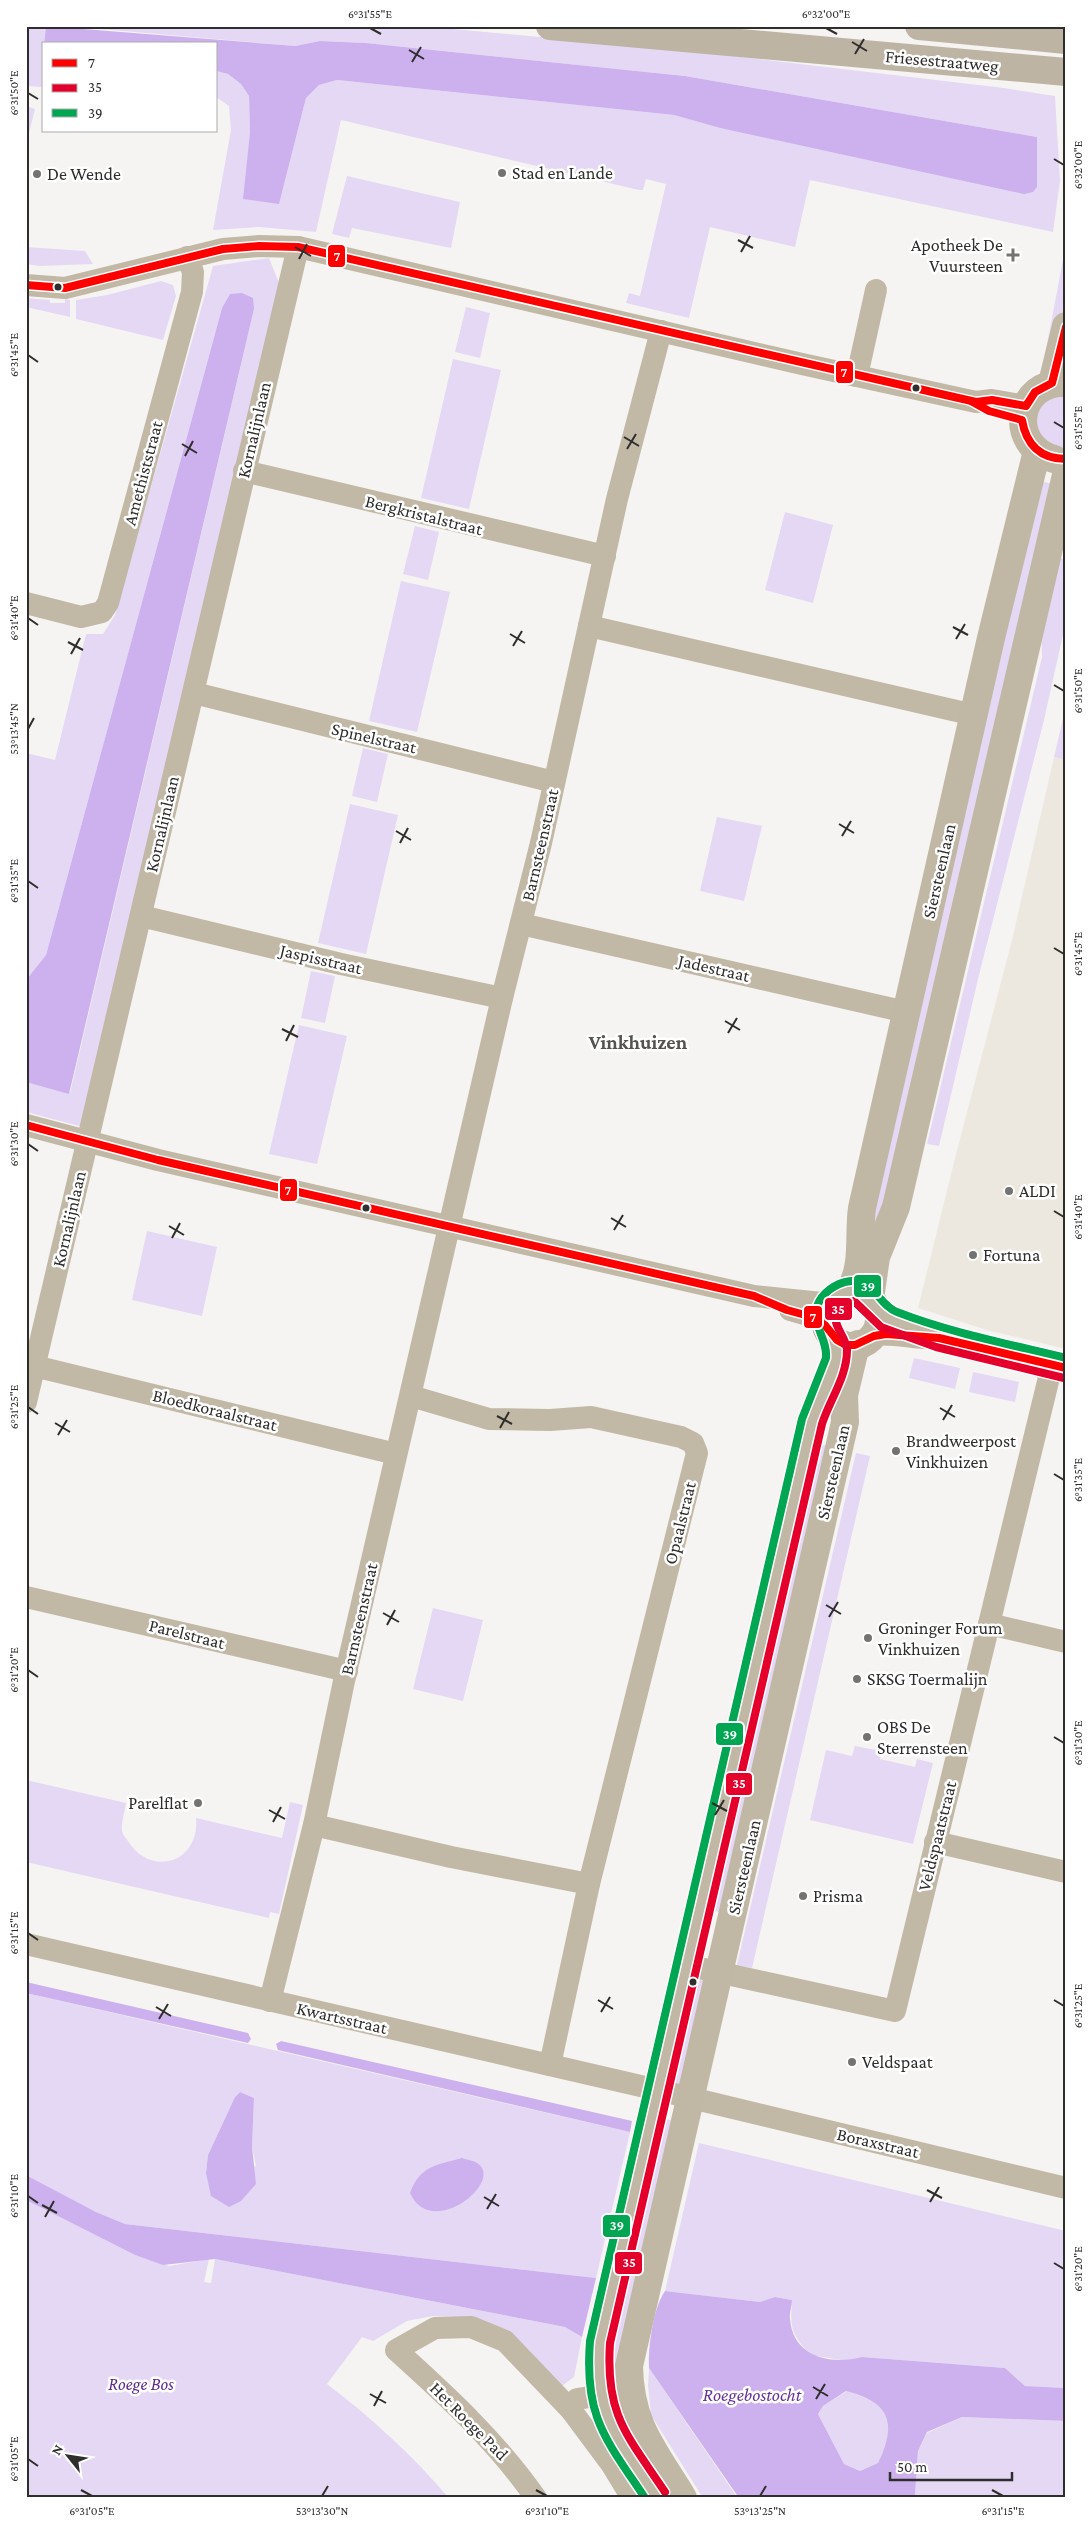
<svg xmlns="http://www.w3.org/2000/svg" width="1092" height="2524" font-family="'Crimson Pro',serif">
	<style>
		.built { fill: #ece8e0 }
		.green { fill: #e5d8f4; fill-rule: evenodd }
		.water { fill: #cdb1ee; fill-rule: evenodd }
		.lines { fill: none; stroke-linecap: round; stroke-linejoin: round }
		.minor { stroke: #c1b8a6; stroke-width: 22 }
		.major { stroke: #c0b8a4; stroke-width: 28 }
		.highway { stroke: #bdb4a4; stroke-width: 28 }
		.bus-1-casing { stroke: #fff; stroke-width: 11 }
		.bus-2-casing { stroke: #fff; stroke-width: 11 }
		.bus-3-casing { stroke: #fff; stroke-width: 11 }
		.bus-1 { stroke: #f00; stroke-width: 8 }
		.bus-2 { stroke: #e4002b; stroke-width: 8 }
		.bus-3 { stroke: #00a651; stroke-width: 8 }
		.ticks { fill: none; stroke: #2f2e2c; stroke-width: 2 }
		.poi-dot { fill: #757371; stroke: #fff; stroke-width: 2 }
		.bus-dot { fill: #2f2e2c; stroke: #fff; stroke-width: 2 }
		.labels { text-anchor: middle; stroke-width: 5; stroke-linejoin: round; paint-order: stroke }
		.street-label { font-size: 18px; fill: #2f2e2c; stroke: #fff }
		.poi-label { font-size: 18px; fill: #2f2e2c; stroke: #fff; text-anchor: start }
		.park-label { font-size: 18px; font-style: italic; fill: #5e2a90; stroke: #fff }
		.water-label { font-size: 19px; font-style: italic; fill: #673499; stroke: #fff }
		.quarter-label { font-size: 20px; font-weight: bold; fill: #55534f; stroke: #fff }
		.line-badge { stroke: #fff; stroke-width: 2 }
		.badge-label { font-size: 14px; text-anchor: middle; font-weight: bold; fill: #fff }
		.neatline { fill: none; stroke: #2f2e2c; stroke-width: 2 }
		.ticks-label { font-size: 12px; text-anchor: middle; fill: #2f2e2c }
	</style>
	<rect width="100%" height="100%" fill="#f6f4f2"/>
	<!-- built -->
	<path class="built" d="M1054,757L1066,760V1349L987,1330L918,1308L955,1158L1012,940Z"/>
	<!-- green -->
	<g class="green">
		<path d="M26,26H46L43,51L44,87L26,86Z"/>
		<path d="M65,26H420L691,51L1004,88L1055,96L1060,181L1053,232L810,180L795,247L710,227L689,318L626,303L629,293L640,296L666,184L646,179L643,190H639L341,120L316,232L259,227L213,230L231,130L229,106L216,97V71L228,74L241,84L249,96L250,133L279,203L306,98L319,85L337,80L674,115L720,128L1037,187V137L685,76L366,43L320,41L295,46Z"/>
		<path d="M26,106L35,109L26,145Z"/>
		<path d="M347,176L460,202L451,248L352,228L349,238L332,234Z"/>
		<path d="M1066,244V298L1052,356L1045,355Z"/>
		<path d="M26,247L85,251L93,264L39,266L26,264Z"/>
		<path d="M269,258L279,283L83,1127L26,1112V1082L70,1093L254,309L230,294L222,308L46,955L26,980V753L55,760L86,634H103L115,615L213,266Z"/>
		<path d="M161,281L173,285L176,296L163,340L76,319V300L107,295Z"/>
		<path d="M26,298L50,300V303H65V299L70,300V317L26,307Z"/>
		<path d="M466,307L490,313L480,358L455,352Z"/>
		<path d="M453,359L501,370L469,509L421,498Z"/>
		<path d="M1066,392V450H1058L1043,444L1032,414L1055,393Z"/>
		<path d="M1036,480L1057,485L890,1213L866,1242Z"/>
		<path d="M785,512L833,525L813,603L765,590Z"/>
		<path d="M415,526L439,532L428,580L403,574Z"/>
		<path d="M1058,555L1066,562V621L1044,720L979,975L939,1146L927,1144L1042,657L1041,633Z"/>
		<path d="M401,581L450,592L417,732L369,721Z"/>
		<path d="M1066,706V760L1054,757Z"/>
		<path d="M363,748L388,754L377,802L352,796Z"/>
		<path d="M350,804L398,815L366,954L318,943Z"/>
		<path d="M717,817L762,826L744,901L700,891Z"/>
		<path d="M311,971L335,976L325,1023L301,1018Z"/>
		<path d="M299,1025L347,1036L317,1164L269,1154Z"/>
		<path d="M147,1231L217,1247L202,1316L132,1300Z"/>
		<path d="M914,1358L960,1368L955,1389L909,1378Z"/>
		<path d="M973,1372L1019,1382L1015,1402L969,1392Z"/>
		<path d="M819,1444L835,1448L728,1914L705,1909Z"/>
		<path d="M856,1453L870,1456L752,1968L737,1965Z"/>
		<path d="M433,1608L483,1620L463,1701L413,1689Z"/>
		<path d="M855,1746L881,1751L880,1759L915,1767L917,1759L933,1763L913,1844L810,1820L826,1750L852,1756Z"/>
		<path d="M26,1780L126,1803C125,1811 121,1823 122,1830C122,1834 126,1838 128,1841C151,1878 200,1863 196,1818L282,1838L290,1802L303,1805L279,1914L270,1912L269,1918L26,1862Z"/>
		<path d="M693,1977L708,1981L681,2087L673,2085Z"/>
		<path d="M26,1993L630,2132L596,2278L125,2224L96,2212L26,2175ZM240,2092L254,2098L252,2147L256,2166L206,2173L208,2155L235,2097Z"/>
		<path d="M656,2117L680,2122L646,2266L623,2263Z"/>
		<path d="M699,2143L1066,2231V2388L1025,2386L1005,2368L862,2357L847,2361L810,2355C791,2332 790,2329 792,2300L775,2297L760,2302L665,2291Z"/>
		<path d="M26,2200L135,2255L169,2266L209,2259L204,2282L211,2283L215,2259L565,2327L582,2337L574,2377L562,2386L459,2317L433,2316L407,2321L373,2341L362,2337L327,2384C372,2418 412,2455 449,2498H26Z"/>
		<path d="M621,2270L645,2272L624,2379L612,2387L602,2350Z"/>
		<path d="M649,2368L737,2497L739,2498H703L651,2415L648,2386Z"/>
		<path d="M847,2391C891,2405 898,2421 878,2463L860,2471L844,2464L818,2414L823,2406Z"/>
		<path d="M962,2417L1066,2421V2498H942L915,2495L918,2451L927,2433Z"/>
	</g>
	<!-- water -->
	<g class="water">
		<path d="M46,26L295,46L320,41L366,43L685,76L1037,137V187L1033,192L1024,194L720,128L674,115L337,80L319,85L306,98L279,204L243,199L250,133L249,96L241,84L228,74L216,71V44H44Z"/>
		<path d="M242,293L253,298L254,309L69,1094L26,1082V980L46,955L222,308L230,294Z"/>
		<path d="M26,1982L248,2033L251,2039L248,2043L26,1993Z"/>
		<path d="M281,2041L632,2121L630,2132L278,2050L276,2044Z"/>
		<path d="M240,2092L254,2098L252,2147L256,2184L241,2201L229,2207L211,2196L206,2173L208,2155L235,2097Z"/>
		<path d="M462,2158C467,2160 473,2160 477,2163C506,2181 431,2241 410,2193C420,2166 436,2165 462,2158Z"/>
		<path d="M26,2175L96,2212L125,2224L596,2278L582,2337L565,2327L215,2259L163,2265L135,2255L26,2200Z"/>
		<path d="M665,2291L760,2302L775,2297L792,2300C792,2306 789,2313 790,2319C793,2358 832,2365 862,2357L1005,2368L1025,2386L1066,2388V2421L962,2417L927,2432L918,2451L915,2495L942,2498H739L649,2368C648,2348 653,2308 665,2291ZM846,2391C891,2403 897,2423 878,2463L860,2471L844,2464L818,2414L823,2406Z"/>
	</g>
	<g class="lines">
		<!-- minor -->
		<g class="minor">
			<path d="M26,285L65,288L223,249L259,246L298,247L802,364L976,402L992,400L1026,406"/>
			<path d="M857,376L876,290"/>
			<path d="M244,471L605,556"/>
			<path d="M26,603L81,617L102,612L108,603L192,292L193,272L187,257"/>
			<path d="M589,626L974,715"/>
			<path d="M194,693L554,782"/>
			<path d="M141,916L341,964L502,998"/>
			<path d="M521,924L906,1012"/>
			<path d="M26,1125L158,1160L754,1296L822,1303L831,1301"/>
			<path d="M790,1310L818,1318L825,1323"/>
			<path d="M878,1314L888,1319L916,1327"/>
			<path d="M873,1335C895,1332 917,1340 939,1338L1066,1368"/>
			<path d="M34,1366L396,1454"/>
			<path d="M411,1396L489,1419L550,1420L591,1417L681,1437L693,1443L697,1453L589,1884L550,2065"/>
			<path d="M26,1402L298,247"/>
			<path d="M26,1597L347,1671"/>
			<path d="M989,1624L1066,1642"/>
			<path d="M314,1825L451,1857L589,1884"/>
			<path d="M935,1842L1066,1872"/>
			<path d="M26,1944L658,2090L1066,2188"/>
			<path d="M686,1965L895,2011L1052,1365"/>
			<path d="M270,2001L314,1825L344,1681L502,998L541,843L617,499L661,331"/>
			<path d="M571,2410L577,2399L629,2391"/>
			<path d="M536,2498C496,2441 447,2396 396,2350L435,2328L471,2327L505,2341L571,2410L612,2465L632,2498"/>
		</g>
		<!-- major -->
		<g class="major">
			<path d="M1052,383L1066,326"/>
			<path d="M1054,459C1006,445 1017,380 1066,383"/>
			<path d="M849,1292C865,1266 858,1236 862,1208L991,638L1037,451"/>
			<circle cx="852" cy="1319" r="27"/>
			<path d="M870,1299L876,1257L896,1207L1066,475"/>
			<path d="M657,2498C618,2437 591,2419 600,2342L812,1421L830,1379L837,1350L835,1340"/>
			<path d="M683,2498C654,2450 630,2425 629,2366L845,1422L844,1395L854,1353L858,1344"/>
		</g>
		<!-- highway -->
		<g class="highway">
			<path d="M550,26L1066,72"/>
			<path d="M919,26L1066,40"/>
		</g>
		<!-- bus-1 casing -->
		<g class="bus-1-casing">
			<g id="bus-1">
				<path d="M26,285L65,288L223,249L259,246L298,247L976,402L992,400L1026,406L1035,392L1052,383L1066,327"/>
				<path d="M971,401L989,411L1022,420C1026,444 1040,459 1066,459"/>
				<path d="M26,1125L158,1160L754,1296L787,1310L820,1319L837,1340L846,1345H855L874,1336L886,1334L939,1338L1066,1368"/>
			</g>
		</g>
		<!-- bus-2 casing -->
		<g class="bus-2-casing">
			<path id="bus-2" d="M665,2492C628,2436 605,2416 610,2343L822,1424C830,1399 847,1377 847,1350C847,1338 832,1325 836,1314C838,1306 846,1302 854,1301L881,1327L936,1347L1064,1378"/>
		</g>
		<!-- bus-3 casing -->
		<g class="bus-3-casing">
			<path id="bus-3" d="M645,2498C605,2438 584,2417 590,2341L802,1419L826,1358C828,1335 805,1320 822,1297C830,1287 846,1278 859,1282C876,1286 881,1306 897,1312C951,1333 1009,1344 1066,1358"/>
		</g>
		<!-- bus-1 -->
		<use href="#bus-1" class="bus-1"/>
		<!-- bus-2 -->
		<use href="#bus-2" class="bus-2"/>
		<!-- bus-3 -->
		<use href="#bus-3" class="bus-3"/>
	</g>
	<!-- ticks -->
	<path class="ticks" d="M370,28L381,34M826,28L837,34M852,42L867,51M409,50L424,59M855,54L864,39M412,62L421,47M28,93L38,99M1054,159L1064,165M738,240L753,248M295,247L311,256M741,252L750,236M299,259L307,244M28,355L38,362M1054,422L1064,428M624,437L639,446M182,444L197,453M627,449L636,434M185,456L193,441M28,618L38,625M953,627L968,635M510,634L525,643M956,639L965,624M68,642L83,650M513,646L522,631M71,654L80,638M1054,685L1064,691M28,729L34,718M839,824L854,833M396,831L411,840M842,836L851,821M400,843L408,828M28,881L38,888M1054,948L1064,954M725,1021L740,1030M282,1029L298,1037M728,1033L737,1018M286,1041L294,1025M28,1144L38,1151M1054,1211L1064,1217M611,1218L626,1227M169,1226L184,1235M614,1230L623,1215M172,1238L180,1223M28,1407L38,1414M940,1408L955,1417M497,1416L512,1424M943,1420L952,1405M55,1423L70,1432M500,1428L509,1412M58,1435L67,1420M1054,1474L1064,1480M826,1605L841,1614M383,1613L399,1622M829,1617L838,1602M387,1625L395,1610M28,1670L38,1677M1054,1737L1064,1743M712,1803L727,1811M269,1810L285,1819M715,1815L724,1800M273,1822L281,1807M28,1933L38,1940M598,2000L613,2009M1054,2000L1064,2006M156,2007L171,2016M601,2012L610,1997M159,2019L168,2004M927,2190L942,2198M28,2196L38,2203M484,2197L499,2206M930,2202L939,2187M42,2205L57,2213M487,2209L496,2194M45,2217L54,2201M1054,2263L1064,2269M813,2387L828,2396M370,2394L386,2403M816,2399L825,2384M374,2406L382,2391M28,2459L38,2466M81,2490L92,2496M536,2490L547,2496M992,2490L1003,2496M322,2496L328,2486M760,2496L766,2486"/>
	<!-- markers -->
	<g class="poi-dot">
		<circle cx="502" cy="173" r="5"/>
		<circle cx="37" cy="174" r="5"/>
		<path d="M1010.5 247.5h5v5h5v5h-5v5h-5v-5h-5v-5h5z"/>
		<circle cx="1009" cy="1191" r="5"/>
		<circle cx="973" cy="1255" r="5"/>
		<circle cx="896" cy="1451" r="5"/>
		<circle cx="868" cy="1638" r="5"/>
		<circle cx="857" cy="1679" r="5"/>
		<circle cx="867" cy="1737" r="5"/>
		<circle cx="198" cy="1803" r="5"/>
		<circle cx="803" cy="1896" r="5"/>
		<circle cx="852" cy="2062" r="5"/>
	</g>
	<g class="bus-dot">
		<circle cx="58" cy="287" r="4.5"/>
		<circle cx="916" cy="388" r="4.5"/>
		<circle cx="366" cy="1208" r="4.5"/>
		<circle cx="693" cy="1982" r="4.5"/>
	</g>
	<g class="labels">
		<!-- street labels -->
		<g class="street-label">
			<text transform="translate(942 61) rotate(5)" y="6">Friesestraatweg</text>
			<text transform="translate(254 430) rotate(-77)" y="6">Kornalijnlaan</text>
			<text transform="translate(143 473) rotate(-75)" y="6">Amethiststraat</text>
			<text transform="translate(424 515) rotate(14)" y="6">Bergkristalstraat</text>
			<text transform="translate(374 738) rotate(13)" y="6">Spinelstraat</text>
			<text transform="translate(162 824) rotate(-77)" y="6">Kornalijnlaan</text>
			<text transform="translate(540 845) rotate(-77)" y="6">Barnsteenstraat</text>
			<text transform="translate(939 871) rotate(-77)" y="6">Siersteenlaan</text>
			<text transform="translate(321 959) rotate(13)" y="6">Jaspisstraat</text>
			<text transform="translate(714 968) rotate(13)" y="6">Jadestraat</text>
			<text transform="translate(69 1219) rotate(-77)" y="6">Kornalijnlaan</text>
			<text transform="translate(215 1410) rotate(14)" y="6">Bloedkoraalstraat</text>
			<text transform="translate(833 1472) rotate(-77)" y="6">Siersteenlaan</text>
			<text transform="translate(680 1523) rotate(-76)" y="6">Opaalstraat</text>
			<text transform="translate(359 1619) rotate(-77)" y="6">Barnsteenstraat</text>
			<text transform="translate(187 1634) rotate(14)" y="6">Parelstraat</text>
			<text transform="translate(937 1836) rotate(-76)" y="6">Veldspaatstraat</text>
			<text transform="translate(744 1867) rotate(-77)" y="6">Siersteenlaan</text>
			<text transform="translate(342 2018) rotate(13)" y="6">Kwartsstraat</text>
			<text transform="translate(878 2143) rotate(13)" y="6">Boraxstraat</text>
			<text transform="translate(469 2421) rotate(45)" y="6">Het Roege Pad</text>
		</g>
		<!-- poi labels -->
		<g class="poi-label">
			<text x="512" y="179">Stad en Lande</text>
			<text x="47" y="180">De Wende</text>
			<text x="1003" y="251" text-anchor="end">Apotheek De<tspan x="1003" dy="21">Vuursteen</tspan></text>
			<text x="1019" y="1197">ALDI</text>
			<text x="983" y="1261">Fortuna</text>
			<text x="906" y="1447">Brandweerpost<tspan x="906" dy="21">Vinkhuizen</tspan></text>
			<text x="878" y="1634">Groninger Forum<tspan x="878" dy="21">Vinkhuizen</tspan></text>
			<text x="867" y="1685">SKSG Toermalijn</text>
			<text x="877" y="1733">OBS De<tspan x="877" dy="21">Sterrensteen</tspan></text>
			<text x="188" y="1809" text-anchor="end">Parelflat</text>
			<text x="813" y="1902">Prisma</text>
			<text x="862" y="2068">Veldspaat</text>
		</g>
		<!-- park labels -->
		<g class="park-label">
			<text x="141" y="2390">Roege Bos</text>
		</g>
		<!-- water labels -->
		<g class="water-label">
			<text x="752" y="2401">Roegebostocht</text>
		</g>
		<!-- quarter labels -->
		<g class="quarter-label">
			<text x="638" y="1049">Vinkhuizen</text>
		</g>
	</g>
	<g class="line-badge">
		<rect x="327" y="244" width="19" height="24" rx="5" fill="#f00"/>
		<rect x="835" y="360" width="19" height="24" rx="5" fill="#f00"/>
		<rect x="279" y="1178" width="19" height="24" rx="5" fill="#f00"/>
		<rect x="853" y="1274" width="29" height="24" rx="5" fill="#00a651"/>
		<rect x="824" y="1297" width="29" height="24" rx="5" fill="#e4002b"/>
		<rect x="803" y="1305" width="20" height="24" rx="5" fill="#f00"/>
		<rect x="715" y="1722" width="29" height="24" rx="5" fill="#00a651"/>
		<rect x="725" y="1772" width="28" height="24" rx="5" fill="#e4002b"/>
		<rect x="602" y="2214" width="29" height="24" rx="5" fill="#00a651"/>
		<rect x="614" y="2251" width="29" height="24" rx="5" fill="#e4002b"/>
	</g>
	<g class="badge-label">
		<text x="337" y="261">7</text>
		<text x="844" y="377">7</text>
		<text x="288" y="1195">7</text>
		<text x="868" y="1291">39</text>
		<text x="838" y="1314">35</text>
		<text x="813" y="1322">7</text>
		<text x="730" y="1739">39</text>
		<text x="739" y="1788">35</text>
		<text x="617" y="2230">39</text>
		<text x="629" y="2267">35</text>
	</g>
	<!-- border -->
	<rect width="1092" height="2524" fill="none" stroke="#ffffff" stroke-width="55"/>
	<!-- legend -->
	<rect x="42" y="42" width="175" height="90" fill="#ffffff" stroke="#acabab"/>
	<rect x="52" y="59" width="25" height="8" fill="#ff0000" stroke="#acabab"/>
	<text x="88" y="68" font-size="15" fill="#2f2e2c">7</text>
	<rect x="52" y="84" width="25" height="8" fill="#e4002b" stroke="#acabab"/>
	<text x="88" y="92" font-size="15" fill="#2f2e2c">35</text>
	<rect x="52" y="109" width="25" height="8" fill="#00a651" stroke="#acabab"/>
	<text x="88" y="118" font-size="15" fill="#2f2e2c">39</text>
	<!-- north arrow -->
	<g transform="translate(68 2456) rotate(300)" stroke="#ffffff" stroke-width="4" paint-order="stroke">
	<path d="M0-4L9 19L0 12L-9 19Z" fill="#2f2e2c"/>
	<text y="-8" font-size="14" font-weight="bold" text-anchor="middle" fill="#2f2e2c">N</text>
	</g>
	<!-- scale -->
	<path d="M890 2472v8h122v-8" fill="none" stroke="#2f2e2c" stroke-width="2.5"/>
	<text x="897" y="2472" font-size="15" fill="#2f2e2c" stroke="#ffffff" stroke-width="4" paint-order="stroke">50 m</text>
	<rect x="28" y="28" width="1036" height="2468" class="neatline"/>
	<g class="ticks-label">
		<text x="370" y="18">6°31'55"E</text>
		<text x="826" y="18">6°32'00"E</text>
		<text transform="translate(14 93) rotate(-90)" y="4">6°31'50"E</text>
		<text transform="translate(1078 165) rotate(-90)" y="4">6°32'00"E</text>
		<text transform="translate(14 355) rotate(-90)" y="4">6°31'45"E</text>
		<text transform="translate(1078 428) rotate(-90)" y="4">6°31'55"E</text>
		<text transform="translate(14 618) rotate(-90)" y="4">6°31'40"E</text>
		<text transform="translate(1078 691) rotate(-90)" y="4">6°31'50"E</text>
		<text transform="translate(14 729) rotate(-90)" y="4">53°13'45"N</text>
		<text transform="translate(14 881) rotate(-90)" y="4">6°31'35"E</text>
		<text transform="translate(1078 954) rotate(-90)" y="4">6°31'45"E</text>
		<text transform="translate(14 1144) rotate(-90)" y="4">6°31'30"E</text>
		<text transform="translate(1078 1217) rotate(-90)" y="4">6°31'40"E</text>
		<text transform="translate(14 1407) rotate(-90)" y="4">6°31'25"E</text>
		<text transform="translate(1078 1480) rotate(-90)" y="4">6°31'35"E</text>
		<text transform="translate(14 1670) rotate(-90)" y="4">6°31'20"E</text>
		<text transform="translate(1078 1743) rotate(-90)" y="4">6°31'30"E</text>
		<text transform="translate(14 1933) rotate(-90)" y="4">6°31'15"E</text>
		<text transform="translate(1078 2006) rotate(-90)" y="4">6°31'25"E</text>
		<text transform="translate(14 2196) rotate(-90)" y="4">6°31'10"E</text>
		<text transform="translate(1078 2269) rotate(-90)" y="4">6°31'20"E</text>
		<text transform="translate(14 2459) rotate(-90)" y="4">6°31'05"E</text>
		<text x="92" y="2515">6°31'05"E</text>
		<text x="322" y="2515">53°13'30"N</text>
		<text x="547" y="2515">6°31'10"E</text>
		<text x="760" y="2515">53°13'25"N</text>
		<text x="1003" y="2515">6°31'15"E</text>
	</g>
</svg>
